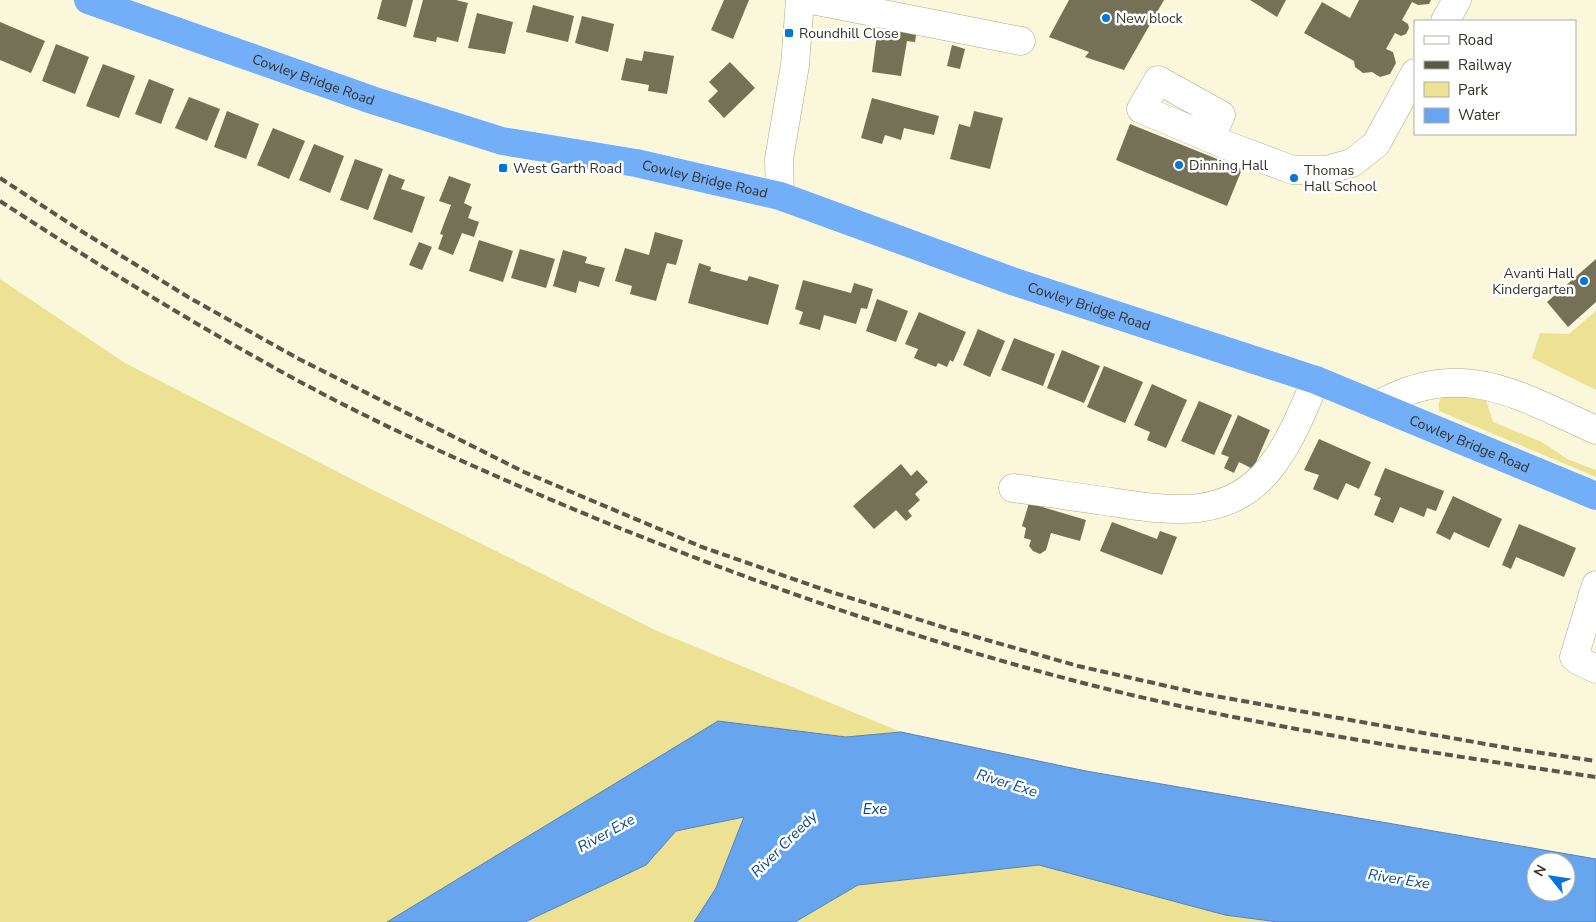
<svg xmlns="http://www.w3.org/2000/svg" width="1596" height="922" font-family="'Nunito Sans',sans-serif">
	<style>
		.green { fill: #ede193 }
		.water { fill: #68a5ef; stroke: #5882b3; fill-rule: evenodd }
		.building { fill: #747157 }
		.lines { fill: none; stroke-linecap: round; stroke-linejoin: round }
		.minor-casing { stroke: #aca98d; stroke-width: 29 }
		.highway-casing { stroke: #fff; stroke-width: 29 }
		.minor { stroke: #fff; stroke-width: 28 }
		.highway { stroke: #72aff8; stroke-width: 28 }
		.rail { stroke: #595748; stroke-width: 4; stroke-dasharray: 8 4; stroke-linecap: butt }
		.poi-dot { fill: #0376dd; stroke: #fff; stroke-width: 2 }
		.labels { text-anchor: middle; stroke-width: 5; stroke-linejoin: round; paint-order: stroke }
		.poi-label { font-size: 14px; fill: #333126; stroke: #fff; text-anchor: start }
		.street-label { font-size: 14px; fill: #333126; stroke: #fff }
		.water-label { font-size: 15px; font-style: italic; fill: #0a4b8c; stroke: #fff }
	</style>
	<rect width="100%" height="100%" fill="#fbf7da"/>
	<!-- green -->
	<g class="green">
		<path d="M0,279L125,363L369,488L657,631L901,732L846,737L718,721L387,922H0Z"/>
		<path d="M1596,311V390L1532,358L1540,333L1569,334Z"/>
		<path d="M1450,393L1486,400L1493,422L1542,442L1567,459L1596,470V477L1439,411C1438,404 1439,401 1443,395Z"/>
		<path d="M745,817L716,888L694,922H525L646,865L676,831Z"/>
		<path d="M1039,865L1225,915L1278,922H795L858,885Z"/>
	</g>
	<!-- water -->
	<path class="water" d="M718,721L846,737L901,732L1086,771L1596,859V922H1278L1225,915L1039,865L858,885L795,922H694L716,888L744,817L676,831L646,865L525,922H387ZM1536,862H1566V892H1536Z"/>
	<!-- building -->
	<g class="building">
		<path d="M382,0H413L406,27L377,19Z"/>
		<path d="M423,0H456L468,3L458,42L437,37L436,42L413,37Z"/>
		<path d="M724,0H749L733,39L711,30Z"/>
		<path d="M1069,0H1164L1124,70L1085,57L1089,52L1049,37Z"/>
		<path d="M1250,0H1286L1277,17Z"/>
		<path d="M1359,0H1431L1429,4L1418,5L1412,2L1402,20L1408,24L1409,28L1406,34L1401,36L1395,33L1386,49L1393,52L1396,63L1390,74L1380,77L1372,72L1363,73L1355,67L1354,61L1304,33L1322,2L1350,18Z"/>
		<path d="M533,5L574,16L568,42L526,32Z"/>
		<path d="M477,13L513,22L505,54L468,48Z"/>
		<path d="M582,16L614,24L608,52L575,43Z"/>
		<path d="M888,17L918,22L915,42L907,41L901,76L872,72L877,34L885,35Z"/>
		<path d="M0,22L45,41L31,73L0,60Z"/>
		<path d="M56,44L89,57L75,94L42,81Z"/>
		<path d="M952,45L965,49L960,69L947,66Z"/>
		<path d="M644,51L674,56L667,94L648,91L649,85L621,80L626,58L642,61Z"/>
		<path d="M730,62L755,88L724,118L708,101L718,91L709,82Z"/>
		<path d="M103,64L135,76L119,118L86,106Z"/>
		<path d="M149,79L174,89L161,124L135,114Z"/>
		<path d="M189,97L220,109L207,141L175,128Z"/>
		<path d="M872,98L939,116L934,135L904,128L901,140L885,135L882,144L861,138Z"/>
		<path d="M227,111L259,124L246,159L214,147Z"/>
		<path d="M974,111L1003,118L990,169L950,159L959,124L970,127Z"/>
		<path d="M1130,124L1242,169L1227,206L1116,160Z"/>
		<path d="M273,128L305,141L289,179L257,165Z"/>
		<path d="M314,144L344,156L330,193L299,180Z"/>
		<path d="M355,159L383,169L368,210L340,200Z"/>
		<path d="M389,174L405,180L401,189L425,197L412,233L373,219Z"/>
		<path d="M449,176L471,184L464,203L472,207L468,218L479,222L474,237L462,233L453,255L438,249L443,235L440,234L451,205L439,201Z"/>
		<path d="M655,232L683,240L676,265L667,263L656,301L630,294L632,286L615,281L625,248L649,255Z"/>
		<path d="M479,240L513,251L503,282L469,271Z"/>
		<path d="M419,242L432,247L422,270L409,265Z"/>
		<path d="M520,249L555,259L546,288L511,278Z"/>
		<path d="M563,250L587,257L585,263L605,268L599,287L579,281L576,293L553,286Z"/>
		<path d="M1596,259V302L1568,327L1547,302Z"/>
		<path d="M699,263L711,267L710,271L747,281L749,276L779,285L768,325L688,303Z"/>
		<path d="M803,280L851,293L854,283L873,289L867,309L861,308L856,324L824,315L820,330L799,324L803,312L795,309Z"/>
		<path d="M877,299L908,311L896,342L866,331Z"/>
		<path d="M919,312L966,332L953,362L950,360L947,367L938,363L936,367L914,358L918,349L905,344Z"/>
		<path d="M978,329L1005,341L990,377L963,365Z"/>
		<path d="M1014,338L1055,354L1043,386L1001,370Z"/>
		<path d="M1062,350L1100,366L1084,403L1047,388Z"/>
		<path d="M1104,366L1143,382L1125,423L1087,407Z"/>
		<path d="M1152,384L1187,400L1166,448L1147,440L1150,432L1134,425Z"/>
		<path d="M1199,401L1232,415L1214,455L1181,441Z"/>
		<path d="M1238,415L1270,430L1253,469L1239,462L1234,473L1224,468L1229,457L1221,454Z"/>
		<path d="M1319,439L1371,462L1359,489L1346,483L1338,500L1313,489L1319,475L1304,470Z"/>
		<path d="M901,464L911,476L917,470L928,482L915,494L920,500L908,511L912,516L906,521L896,510L874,529L853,506Z"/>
		<path d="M1385,468L1444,491L1436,511L1427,508L1424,517L1400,507L1393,523L1374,515L1381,498L1374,495Z"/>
		<path d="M1453,496L1502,519L1489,548L1454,532L1450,540L1436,533Z"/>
		<path d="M1029,503L1086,520L1080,541L1051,533L1046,550L1040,554L1033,551L1029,546L1031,540L1024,538L1026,528L1022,526Z"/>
		<path d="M1112,522L1157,539L1160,531L1177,537L1162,575L1100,551Z"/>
		<path d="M1519,524L1576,548L1564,577L1516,557L1511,569L1502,565Z"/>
	</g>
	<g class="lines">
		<!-- minor casing -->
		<g class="minor-casing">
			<g id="minor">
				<path d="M812,0L1021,41"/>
				<path d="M1445,21L1457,0"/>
				<path d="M1210,138L1221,115L1158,80L1141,109L1231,147L1293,170H1326L1352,163L1376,144L1415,73"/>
				<path d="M780,196L779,159L795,65L800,0"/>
				<path d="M1378,405C1461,357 1519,396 1596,430"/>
				<path d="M1013,488C1044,492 1074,497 1104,501C1164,510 1227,523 1270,468C1291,442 1303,409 1316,380"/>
				<path d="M1596,585L1574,657L1579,661L1596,669"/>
			</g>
		</g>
		<!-- highway casing -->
		<g class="highway-casing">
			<g id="highway">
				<path id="s1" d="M88,0L372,100L502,141L636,163L780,196L1015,282L1316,380L1596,496"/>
			</g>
		</g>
		<!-- minor -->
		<use href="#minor" class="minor"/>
		<!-- highway -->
		<use href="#highway" class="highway"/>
		<!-- rail -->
		<g class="rail">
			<path d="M0,178L78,229L188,297L299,359L524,472L702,547L822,589L952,630L1078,666L1198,693L1508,748L1596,761"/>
			<path d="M0,201C84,256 169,309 257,358C369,422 488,474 607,523C790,597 987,664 1180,706C1317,735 1457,757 1596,777"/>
		</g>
	</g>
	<!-- markers -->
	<g class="poi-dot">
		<circle cx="1106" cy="18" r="5"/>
		<rect x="784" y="28" width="10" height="10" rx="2.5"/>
		<circle cx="1179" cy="165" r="5"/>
		<rect x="498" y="163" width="10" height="10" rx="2.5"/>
		<circle cx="1294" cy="178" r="5"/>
		<circle cx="1584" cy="281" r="5"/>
	</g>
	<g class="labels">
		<!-- poi labels -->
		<g class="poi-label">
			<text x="1116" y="23">New block</text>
			<text x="799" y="38">Roundhill Close</text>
			<text x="1189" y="170">Dinning Hall</text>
			<text x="513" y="173">West Garth Road</text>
			<text x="1304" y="175">Thomas<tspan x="1304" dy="16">Hall School</tspan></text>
			<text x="1574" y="278" text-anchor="end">Avanti Hall<tspan x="1574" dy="16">Kindergarten</tspan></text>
		</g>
		<!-- street labels -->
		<g class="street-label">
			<text dy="5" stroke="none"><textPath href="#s1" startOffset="239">Cowley Bridge Road</textPath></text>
			<text dy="5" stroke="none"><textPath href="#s1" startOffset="644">Cowley Bridge Road</textPath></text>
			<text dy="5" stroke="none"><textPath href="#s1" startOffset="1049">Cowley Bridge Road</textPath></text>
			<text dy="5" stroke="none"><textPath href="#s1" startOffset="1454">Cowley Bridge Road</textPath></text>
		</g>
		<!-- water labels -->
		<g class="water-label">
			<text transform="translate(1007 783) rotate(17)" y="5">River Exe</text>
			<text x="875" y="814">Exe</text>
			<text transform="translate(606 833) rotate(-29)" y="5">River Exe</text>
			<text transform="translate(784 844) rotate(-45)" y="5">River Creedy</text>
			<text transform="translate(1399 879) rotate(9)" y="5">River Exe</text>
		</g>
	</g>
	<!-- legend -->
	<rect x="1414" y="20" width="162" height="115" fill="#ffffff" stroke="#adada8"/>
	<rect x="1424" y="36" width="25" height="8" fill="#ffffff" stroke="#adada8"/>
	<text x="1458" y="45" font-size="15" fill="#333126">Road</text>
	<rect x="1424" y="61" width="25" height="8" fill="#595748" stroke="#adada8"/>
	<text x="1458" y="70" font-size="15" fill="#333126">Railway</text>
	<rect x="1424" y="82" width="25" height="15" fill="#ede193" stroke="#adada8"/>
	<text x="1458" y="95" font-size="15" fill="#333126">Park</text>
	<rect x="1424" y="108" width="25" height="15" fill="#68a5ef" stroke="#adada8"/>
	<text x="1458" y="120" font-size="15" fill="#333126">Water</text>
	<!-- north arrow -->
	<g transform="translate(1551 877) rotate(300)"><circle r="24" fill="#ffffff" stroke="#adada8"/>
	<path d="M0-4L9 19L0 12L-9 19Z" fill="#0376dd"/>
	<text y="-8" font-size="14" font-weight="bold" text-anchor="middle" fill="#333126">N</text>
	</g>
</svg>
